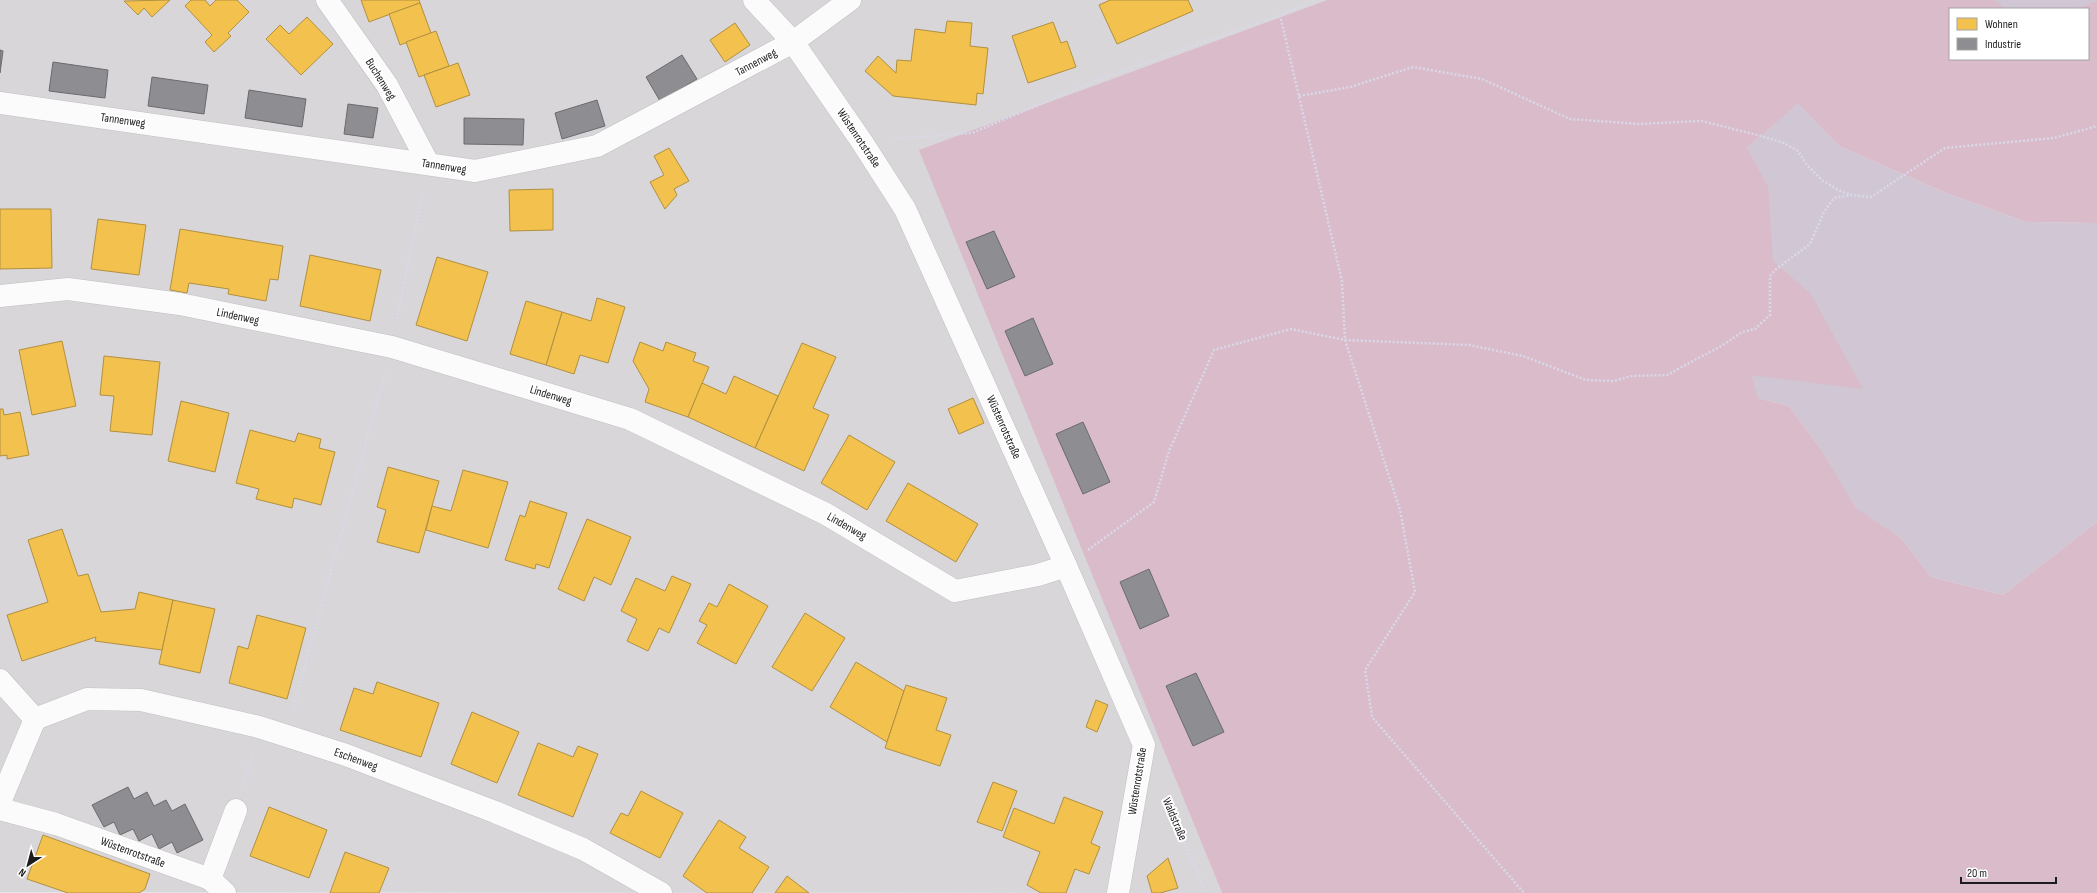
<svg xmlns="http://www.w3.org/2000/svg" width="2097" height="893" font-family="'Sofia Sans Condensed',sans-serif">
	<style>
		.residential { fill: #d8d6d9 }
		.construction { fill: #d1c7d4 }
		.forest { fill: #d9bbca }
		.homes { fill: #f2c14e; stroke: #b2903f }
		.industry { fill: #8d8d92; stroke: #6b6b6f }
		.lines { fill: none; stroke-linecap: round; stroke-linejoin: round }
		.minor-casing { stroke: #c0bfc1; stroke-width: 23 }
		.path { stroke: #d9d9e9; stroke-width: 2.5; stroke-dasharray: 2 2; stroke-linecap: butt }
		.minor { stroke: #fcfbfc; stroke-width: 22 }
		.labels { text-anchor: middle; stroke-width: 4; stroke-linejoin: round; paint-order: stroke }
		.street-label { font-size: 12px; fill: #1c1c1c; stroke: #fff }
	</style>
	<rect width="100%" height="100%" fill="#e8e5ea"/>
	<!-- residential -->
	<path class="residential" d="M0,0H1327L920,150L1222,893L0,892Z"/>
	<!-- construction -->
	<g class="construction">
		<path d="M1986,0H2097V67L2088,59V9H1980Z"/>
		<path d="M1431,80L1747,148L1798,102L1839,146L1944,192L2026,222L2097,223V522L2003,595L1931,577L1902,539L1854,507L1823,452L1789,406L1758,398Z"/>
	</g>
	<!-- forest -->
	<path class="forest" d="M1327,0H1995L2005,9H1950V59H2088V9H2077L2097,1V223L2026,222L1944,192L1839,146L1798,103L1747,148L1768,187L1773,261L1811,294L1863,389L1751,375L1758,398L1789,406L1823,452L1855,507L1902,539L1931,577L2003,595L2097,522V893H1222L919,150Z"/>
	<!-- homes -->
	<g class="homes">
		<path d="M170,0L152,17L144,8L138,15L124,1Z"/>
		<path d="M191,0H205L210,6L216,0H237L249,12L228,33L231,36L214,52L205,42L212,35L185,6Z"/>
		<path d="M361,0H419L420,3L369,22Z"/>
		<path d="M1110,0H1188L1193,11L1117,44L1099,5Z"/>
		<path d="M420,3L431,33L400,45L389,14Z"/>
		<path d="M307,17L333,44L301,75L266,39L280,25L289,34Z"/>
		<path d="M947,21L972,23L970,46L988,48L983,94L977,93L976,105L893,96L865,71L878,56L896,73L897,60L911,61L915,29L945,33Z"/>
		<path d="M1053,22L1061,43L1067,41L1076,67L1028,83L1012,36Z"/>
		<path d="M735,23L750,45L725,62L710,40Z"/>
		<path d="M436,31L449,66L419,77L406,42Z"/>
		<path d="M458,63L470,95L436,107L424,75Z"/>
		<path d="M669,148L689,181L674,189L677,195L665,209L650,182L664,175L654,156Z"/>
		<path d="M553,189V230L510,231L509,190Z"/>
		<path d="M0,209H51L52,268L0,269Z"/>
		<path d="M98,219L146,225L139,275L91,269Z"/>
		<path d="M180,229L283,246L278,280L270,279L266,301L228,294L229,289L189,283L187,293L170,290Z"/>
		<path d="M310,255L381,270L370,321L300,306Z"/>
		<path d="M437,257L488,272L467,341L416,325Z"/>
		<path d="M597,298L625,307L608,363L580,355L574,374L546,365L562,312L591,321Z"/>
		<path d="M526,301L562,312L546,365L510,354Z"/>
		<path d="M62,341L76,406L32,415L19,350Z"/>
		<path d="M640,342L663,351L666,342L696,353L693,361L709,367L688,417L645,402L649,389L633,361Z"/>
		<path d="M802,343L836,357L813,408L829,415L804,471L755,448Z"/>
		<path d="M104,356L160,362L152,435L110,431L114,396L100,395Z"/>
		<path d="M734,376L778,396L755,448L688,417L702,383L726,394Z"/>
		<path d="M973,398L984,423L959,434L948,409Z"/>
		<path d="M181,401L229,413L215,472L168,461Z"/>
		<path d="M0,409H3L4,415L20,412L29,455L7,459V455L0,456Z"/>
		<path d="M250,430L295,442L298,433L321,439L319,448L335,452L321,505L294,498L292,508L256,499L259,489L236,483Z"/>
		<path d="M849,435L895,462L867,510L821,483Z"/>
		<path d="M388,467L439,481L419,553L377,542L386,510L377,507Z"/>
		<path d="M463,470L508,482L488,548L426,530L432,506L451,511Z"/>
		<path d="M908,483L978,524L956,562L886,521Z"/>
		<path d="M530,501L567,513L549,568L536,564L535,569L505,560L520,515L525,517Z"/>
		<path d="M587,519L631,537L611,585L594,577L584,601L558,589Z"/>
		<path d="M62,529L78,576L88,574L101,612L135,609L139,592L173,600L162,650L95,641L96,637L22,661L7,615L48,602L28,540Z"/>
		<path d="M672,576L691,584L669,633L659,628L648,651L627,641L637,619L621,611L636,578L665,591Z"/>
		<path d="M729,584L768,606L736,664L697,643L707,625L699,621L709,603L717,607Z"/>
		<path d="M173,600L215,609L200,673L159,664Z"/>
		<path d="M805,613L845,638L812,691L772,667Z"/>
		<path d="M257,615L306,628L287,699L229,683L238,646L248,649Z"/>
		<path d="M856,662L904,691L887,742L830,707Z"/>
		<path d="M377,682L439,703L421,757L340,730L354,688L373,694Z"/>
		<path d="M906,685L947,698L936,730L951,735L940,766L885,748Z"/>
		<path d="M1096,700L1108,705L1097,732L1086,727Z"/>
		<path d="M472,712L519,732L497,783L451,764Z"/>
		<path d="M538,743L573,757L578,746L598,754L573,817L518,795Z"/>
		<path d="M993,782L1017,791L1002,831L977,822Z"/>
		<path d="M641,791L683,813L660,858L610,833L621,813L628,816Z"/>
		<path d="M1064,797L1103,812L1091,843L1100,847L1089,874L1075,869L1066,893H1041L1027,885L1040,852L1003,837L1014,808L1054,824Z"/>
		<path d="M269,807L327,830L309,878L250,856Z"/>
		<path d="M719,820L746,837L739,848L769,867L752,893H707L683,876Z"/>
		<path d="M43,835L150,874L145,889L139,893H68L27,879Z"/>
		<path d="M345,852L389,868L379,893H330Z"/>
		<path d="M1168,858L1178,888L1160,893H1152L1147,876Z"/>
		<path d="M787,876L809,893H775Z"/>
	</g>
	<!-- industry -->
	<g class="industry">
		<path d="M0,50L3,51L0,73Z"/>
		<path d="M682,55L697,79L660,101L646,77Z"/>
		<path d="M53,62L108,70L105,98L49,91Z"/>
		<path d="M152,77L208,85L204,114L148,106Z"/>
		<path d="M249,90L306,99L302,127L245,118Z"/>
		<path d="M597,100L605,126L562,139L555,113Z"/>
		<path d="M348,104L378,108L373,138L344,134Z"/>
		<path d="M464,118L524,119L523,145L464,144Z"/>
		<path d="M994,231L1015,277L987,289L966,242Z"/>
		<path d="M1033,318L1053,364L1025,376L1005,331Z"/>
		<path d="M1083,422L1110,482L1083,494L1056,434Z"/>
		<path d="M1149,569L1169,616L1140,629L1120,582Z"/>
		<path d="M1196,673L1224,732L1193,746L1166,686Z"/>
		<path d="M128,787L134,799L147,792L154,806L166,800L172,811L185,804L203,840L177,853L172,842L159,849L152,834L139,841L133,829L120,835L114,822L104,827L92,805Z"/>
	</g>
	<g class="lines">
		<!-- minor casing -->
		<g class="minor-casing">
			<g id="minor">
				<path d="M327,0L387,85L428,163"/>
				<path d="M754,0L793,42L862,142L905,209L1066,566L1144,745L1118,893"/>
				<path d="M0,103L475,171L597,146L793,42L850,0"/>
				<path d="M0,296L68,289L180,304L392,347L630,419L826,514L955,591L1038,575L1066,566"/>
				<path d="M0,680L35,719"/>
				<path d="M35,719L87,699L141,700L259,727L346,755L495,812L583,849L661,893"/>
				<path d="M0,802L35,719"/>
				<path d="M0,809L56,824L210,879"/>
				<path d="M225,893L210,879L236,810"/>
			</g>
		</g>
		<!-- path -->
		<g class="path">
			<path d="M1280,15L1342,281L1345,340L1400,510L1415,592L1365,670L1372,717L1524,893"/>
			<path d="M1299,96L1350,87L1413,67L1482,79L1570,119L1639,124L1702,121L1761,136L1784,143L1798,151L1807,165L1823,181L1842,192L1849,194"/>
			<path d="M893,139L972,133L1100,79L1280,15L1316,0"/>
			<path d="M397,319L423,191"/>
			<path d="M1088,550L1154,502L1169,451L1214,350L1291,329L1345,340L1469,345L1523,356L1586,380L1613,381L1632,376L1667,375L1723,345L1742,332L1755,329L1770,315V276L1775,270L1810,244L1824,212L1834,198L1852,195L1871,197L1945,148L2054,138L2097,126"/>
			<path d="M293,710L385,373"/>
			<path d="M243,785L252,753"/>
			<path d="M1164,794L1206,893"/>
		</g>
		<!-- minor -->
		<use href="#minor" class="minor"/>
	</g>
	<g class="labels">
		<!-- street labels -->
		<g class="street-label">
			<text transform="translate(756 62) rotate(-28)" y="4">Tannenweg</text>
			<text transform="translate(381 79) rotate(58)" y="4">Buchenweg</text>
			<text transform="translate(123 120) rotate(8)" y="4">Tannenweg</text>
			<text transform="translate(859 138) rotate(56)" y="4">Wüstenrotstraße</text>
			<text transform="translate(444 166) rotate(9)" y="4">Tannenweg</text>
			<text transform="translate(238 316) rotate(12)" y="4">Lindenweg</text>
			<text transform="translate(551 395) rotate(17)" y="4">Lindenweg</text>
			<text transform="translate(1004 427) rotate(66)" y="4">Wüstenrotstraße</text>
			<text transform="translate(847 526) rotate(30)" y="4">Lindenweg</text>
			<text transform="translate(356 759) rotate(20)" y="4">Eschenweg</text>
			<text transform="translate(1137 781) rotate(-81)" y="4">Wüstenrotstraße</text>
			<text transform="translate(1175 819) rotate(67)" y="4">Waldstraße</text>
			<text transform="translate(133 852) rotate(20)" y="4">Wüstenrotstraße</text>
		</g>
	</g>
	<!-- legend -->
	<rect x="1949" y="8" width="140" height="52" fill="#ffffff" stroke="#a4a4a4"/>
	<rect x="1957" y="18" width="20" height="12" fill="#f2c14e" stroke="#a4a4a4"/>
	<text x="1985" y="28" font-size="12" fill="#1c1c1c">Wohnen</text>
	<rect x="1957" y="38" width="20" height="12" fill="#8d8d92" stroke="#a4a4a4"/>
	<text x="1985" y="48" font-size="12" fill="#1c1c1c">Industrie</text>
	<!-- north arrow -->
	<g transform="translate(28 865) rotate(216)" stroke="#ffffff" stroke-width="3" paint-order="stroke">
	<path d="M0-3L7 15L0 10L-7 15Z" fill="#1c1c1c"/>
	<text y="-6" font-size="11" font-weight="bold" text-anchor="middle" fill="#1c1c1c">N</text>
	</g>
	<!-- scale -->
	<path d="M1961 877v6h95v-6" fill="none" stroke="#1c1c1c" stroke-width="2"/>
	<text x="1967" y="877" font-size="12" fill="#1c1c1c" stroke="#ffffff" stroke-width="3" paint-order="stroke">20 m</text>
</svg>
